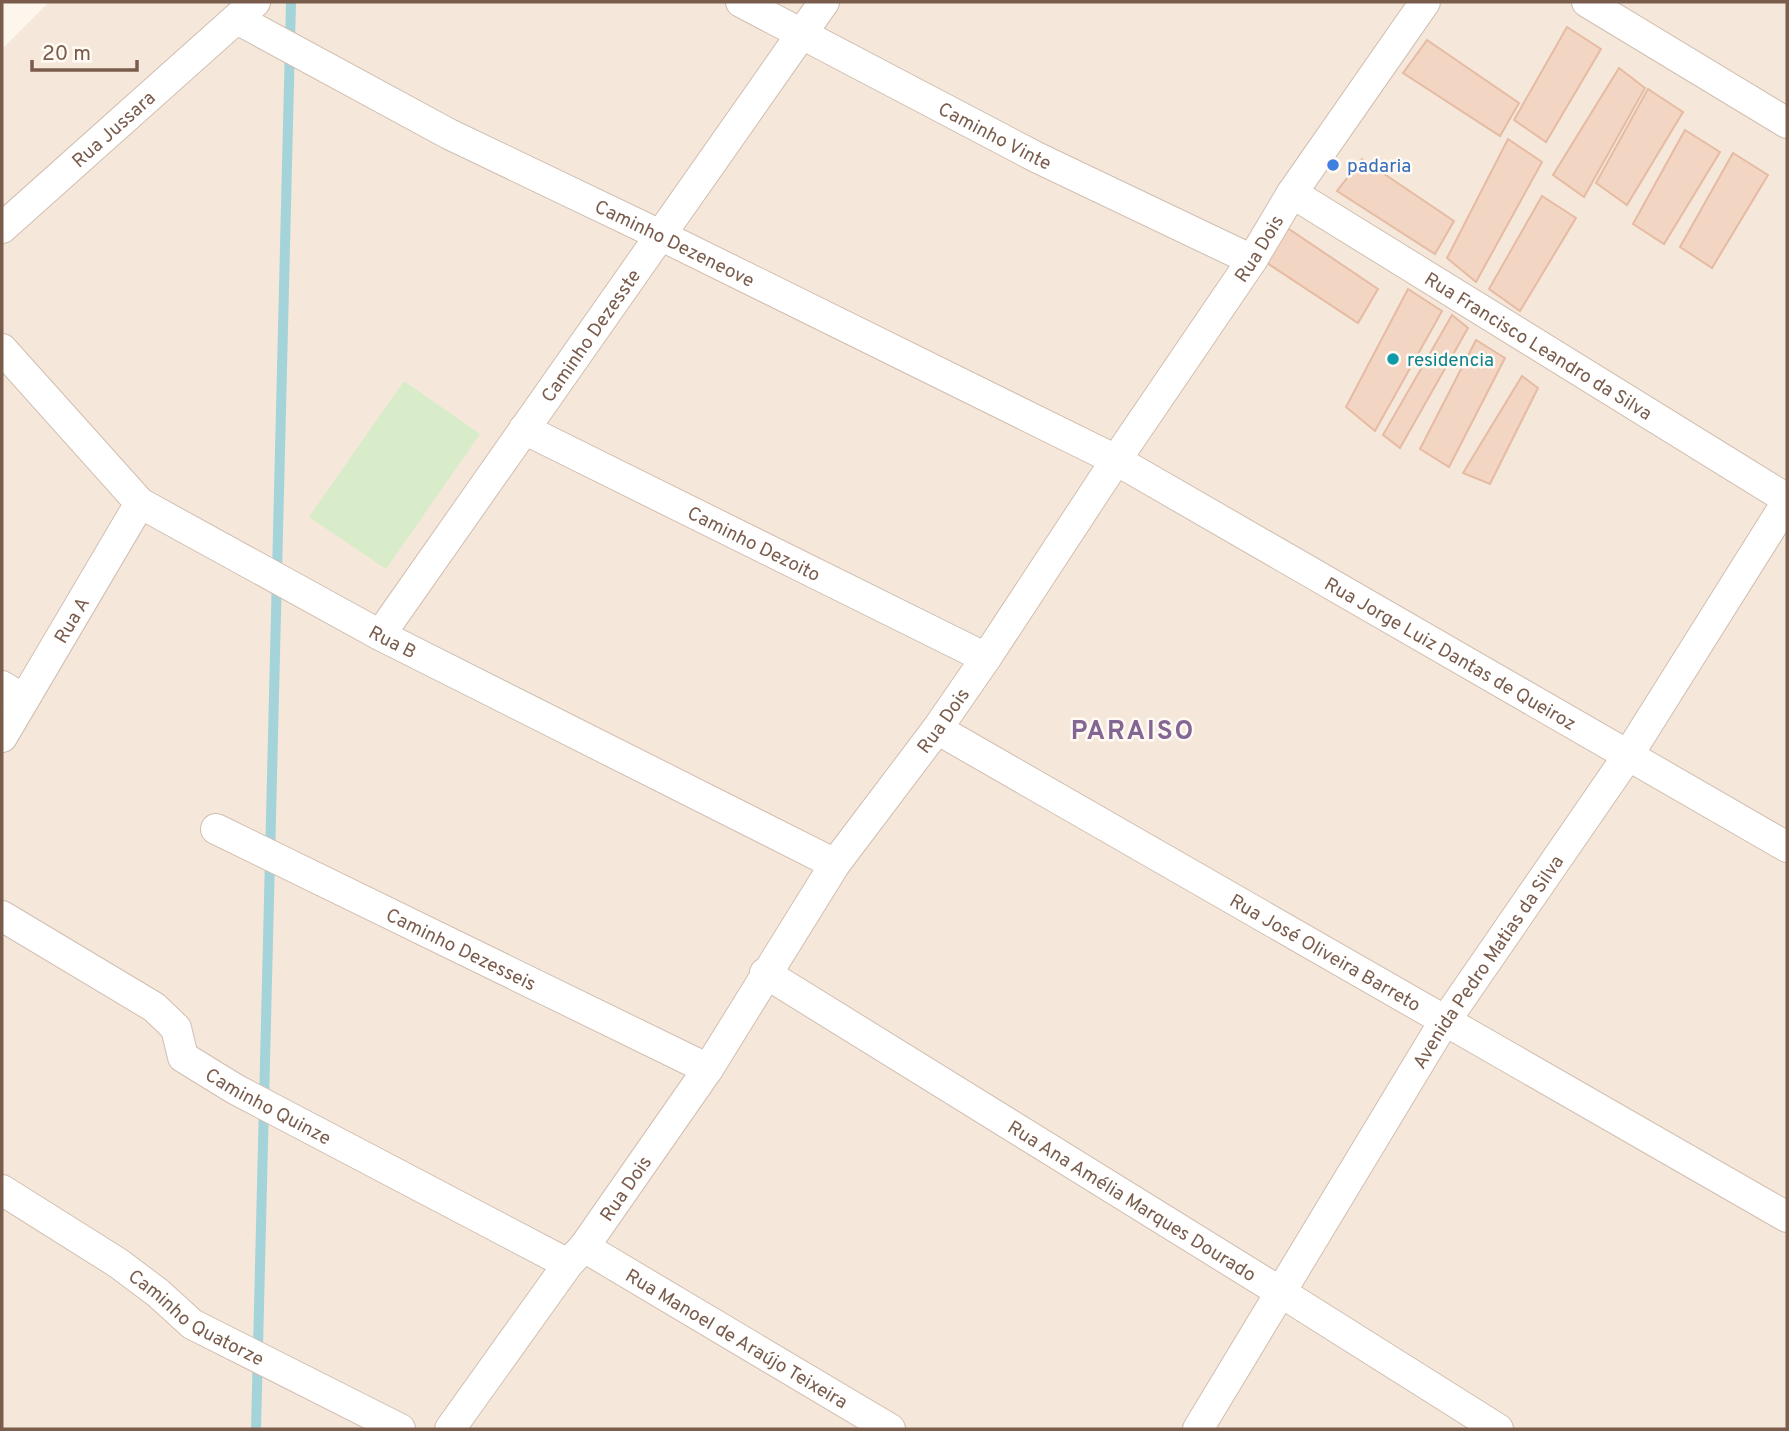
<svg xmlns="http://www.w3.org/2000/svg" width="1789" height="1431" font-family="Overpass,sans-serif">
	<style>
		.residential { fill: #f5e8da }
		.green { fill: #d8ecc9 }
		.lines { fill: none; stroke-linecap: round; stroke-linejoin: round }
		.stream { stroke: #a5d3da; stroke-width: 10 }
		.building { fill: #f3d5c3; stroke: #e6bba3; stroke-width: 2 }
		.minor-casing { stroke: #d1beb0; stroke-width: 32 }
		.minor { stroke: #fff; stroke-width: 30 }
		.shop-dot { fill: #3f7fe0; stroke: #fffaf3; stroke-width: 2.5 }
		.culture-dot { fill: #0f9aa8; stroke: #fffaf3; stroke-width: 2.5 }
		.labels { text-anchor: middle; stroke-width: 5; stroke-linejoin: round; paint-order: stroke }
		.street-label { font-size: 19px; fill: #7a5c4d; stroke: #fffaf3 }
		.shop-label { font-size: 19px; fill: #366cbe; stroke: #fffaf3; text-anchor: start }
		.culture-label { font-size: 19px; fill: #0d838f; stroke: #fffaf3; text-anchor: start }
		.district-label { font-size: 26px; font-weight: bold; letter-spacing: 2px; fill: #846695; stroke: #fffaf3 }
	</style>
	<rect width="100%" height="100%" fill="#fdf6ec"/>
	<!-- residential -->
	<path class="residential" d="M49,2H1787V1429H2V49Z"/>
	<!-- green -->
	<path class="green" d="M404,381L480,434L386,569L309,517Z"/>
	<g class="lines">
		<!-- stream -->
		<path class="stream" d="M256,1429L291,2"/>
	</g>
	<!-- building -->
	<g class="building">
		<path d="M1567,27L1601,49L1546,142L1514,120Z"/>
		<path d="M1427,40L1519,103L1500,136L1403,73Z"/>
		<path d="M1619,68L1645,88L1584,197L1553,175Z"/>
		<path d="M1648,89L1683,112L1627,205L1596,183Z"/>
		<path d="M1685,130L1720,152L1664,244L1633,224Z"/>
		<path d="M1508,139L1542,162L1476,282L1447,258Z"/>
		<path d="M1733,153L1768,175L1712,268L1680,247Z"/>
		<path d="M1362,159L1454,221L1435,254L1337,191Z"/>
		<path d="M1542,196L1576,218L1520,311L1489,289Z"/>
		<path d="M1286,227L1378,289L1358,323L1261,259Z"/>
		<path d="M1408,289L1442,311L1375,431L1346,407Z"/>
		<path d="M1452,315L1468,328L1400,448L1383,435Z"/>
		<path d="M1476,340L1505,358L1449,467L1420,449Z"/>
		<path d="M1522,376L1538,388L1490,484L1463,473Z"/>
	</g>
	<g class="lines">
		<!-- minor casing -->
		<g class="minor-casing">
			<g id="minor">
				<path id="s1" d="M741,2L1036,157L1252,260"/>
				<path d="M1587,2L1787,123"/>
				<path id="s2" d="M237,19L449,134L662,236L1116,460L1787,847"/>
				<path id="s3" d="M1292,193L1787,499"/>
				<path id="s4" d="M2,228L255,2"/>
				<path id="s5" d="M2,349L140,503L380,635L835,864"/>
				<path id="s6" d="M524,429L986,658"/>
				<path id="s7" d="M380,635L824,2"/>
				<path d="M2,686L23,699"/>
				<path id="s8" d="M937,729L1787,1217"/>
				<path id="s9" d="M2,737L140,503"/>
				<path id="s10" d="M216,829L708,1069"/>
				<path id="s11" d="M2,916L154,1007L176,1028L183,1057L235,1089L568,1264"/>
				<path id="s12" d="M765,973L1282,1293L1498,1429"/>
				<path id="s13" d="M2,1190L118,1263L158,1293L192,1324L400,1429"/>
				<path id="s14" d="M584,1247L890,1429"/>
				<path id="s15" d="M450,1429L568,1264L584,1247L708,1069L835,864L937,729L986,658L1116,460L1252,260L1292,193L1425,2"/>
				<path id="s16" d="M1198,1429L1439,1030L1625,760L1787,502"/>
			</g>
		</g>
		<!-- minor -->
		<use href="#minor" class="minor"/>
	</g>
	<!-- markers -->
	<circle class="shop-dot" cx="1333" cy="165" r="7"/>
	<circle class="culture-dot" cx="1393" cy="359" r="7"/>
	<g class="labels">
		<!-- street labels -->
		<g class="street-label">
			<text dy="7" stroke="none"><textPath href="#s4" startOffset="149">Rua Jussara</textPath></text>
			<text dy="7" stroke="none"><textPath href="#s1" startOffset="287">Caminho Vinte</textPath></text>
			<text dy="7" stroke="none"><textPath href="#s2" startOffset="492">Caminho Dezeneove</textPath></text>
			<text dy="7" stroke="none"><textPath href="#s15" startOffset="1432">Rua Dois</textPath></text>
			<text dy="7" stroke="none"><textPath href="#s7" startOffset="366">Caminho Dezesste</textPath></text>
			<text dy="7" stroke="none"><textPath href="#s3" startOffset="290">Rua Francisco Leandro da Silva</textPath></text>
			<text dy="7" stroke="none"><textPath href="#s6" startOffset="257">Caminho Dezoito</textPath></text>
			<text dy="7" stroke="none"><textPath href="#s9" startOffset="136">Rua A</textPath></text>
			<text dy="7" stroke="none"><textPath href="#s5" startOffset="495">Rua B</textPath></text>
			<text dy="7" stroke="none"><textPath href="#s2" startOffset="1370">Rua Jorge Luiz Dantas de Queiroz</textPath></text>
			<text dy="7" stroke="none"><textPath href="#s15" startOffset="864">Rua Dois</textPath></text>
			<text dy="7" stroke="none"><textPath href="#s10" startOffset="273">Caminho Dezesseis</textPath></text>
			<text dy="7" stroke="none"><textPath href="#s8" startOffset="448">Rua José Oliveira Barreto</textPath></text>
			<text dy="7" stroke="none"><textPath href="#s16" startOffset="550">Avenida Pedro Matias da Silva</textPath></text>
			<text dy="7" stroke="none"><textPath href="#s11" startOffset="336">Caminho Quinze</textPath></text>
			<text dy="7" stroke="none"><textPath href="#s15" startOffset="298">Rua Dois</textPath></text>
			<text dy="7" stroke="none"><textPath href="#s12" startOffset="432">Rua Ana Amélia Marques Dourado</textPath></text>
			<text dy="7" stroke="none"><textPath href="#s13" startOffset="233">Caminho Quatorze</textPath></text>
			<text dy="7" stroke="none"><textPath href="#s14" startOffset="178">Rua Manoel de Araújo Teixeira</textPath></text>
		</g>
		<!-- shop labels -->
		<g class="shop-label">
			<text x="1347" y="172">padaria</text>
		</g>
		<!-- culture labels -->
		<g class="culture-label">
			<text x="1407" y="366">residencia</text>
		</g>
		<!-- district labels -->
		<g class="district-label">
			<text x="1133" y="739">PARAISO</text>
		</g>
	</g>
	<!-- border -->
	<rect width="1789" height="1431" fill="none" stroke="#7a5c4d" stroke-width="7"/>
	<!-- scale -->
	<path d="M32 60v10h105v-10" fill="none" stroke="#7a5c4d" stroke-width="3.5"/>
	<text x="42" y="60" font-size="21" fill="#7a5c4d" stroke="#fffaf3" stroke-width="5" paint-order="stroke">20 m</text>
</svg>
